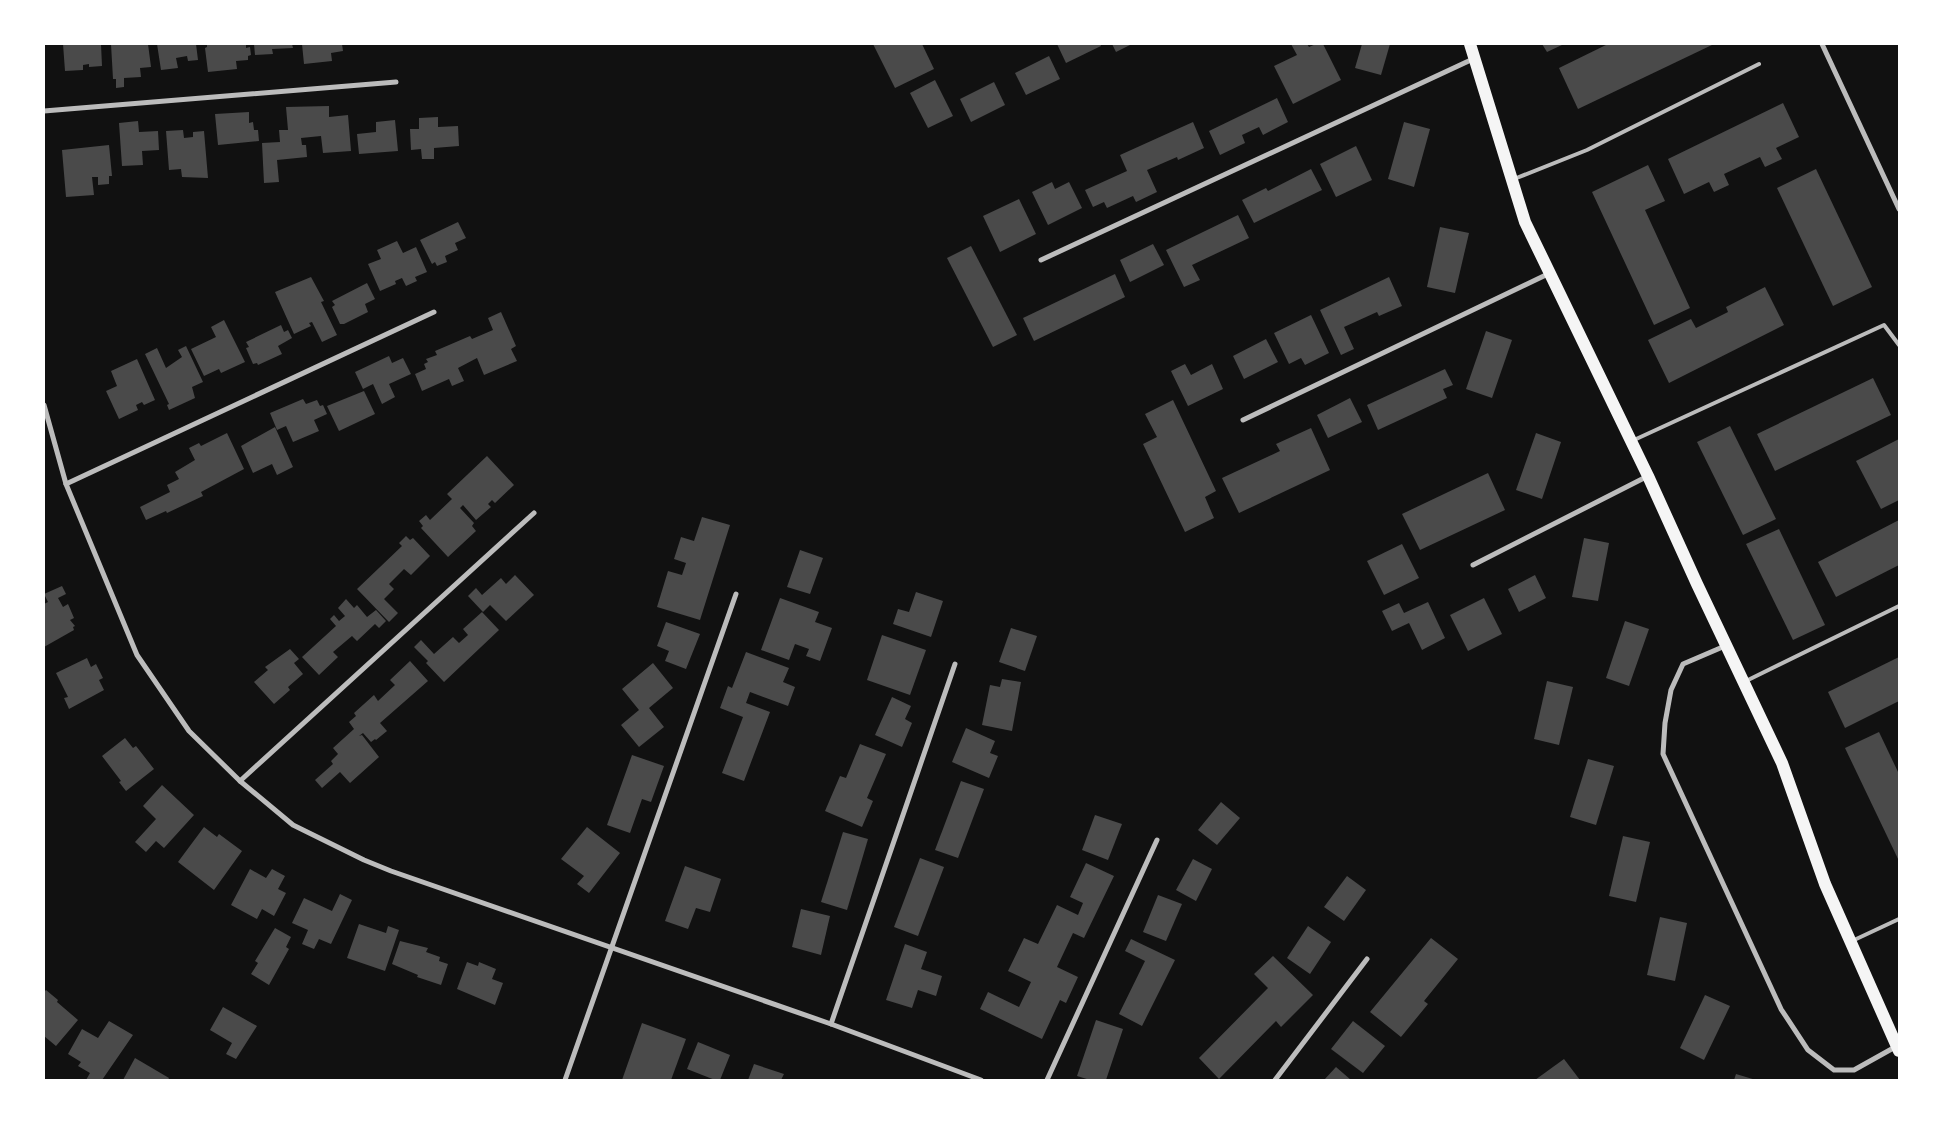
<svg xmlns="http://www.w3.org/2000/svg" width="1943" height="1124" font-family="'Archivo Narrow',sans-serif">
	<style>
		.building { fill: #4a4a4a }
		.lines { fill: none; stroke-linecap: round; stroke-linejoin: round }
		.service { stroke: #bcbcbc; stroke-width: 4 }
		.minor { stroke: #bcbcbc; stroke-width: 5 }
		.primary { stroke: #f5f5f5; stroke-width: 12 }
	</style>
	<rect width="100%" height="100%" fill="#111"/>
	<!-- building -->
	<g class="building">
		<path d="M63,44H101L102,66L89,67V64L83,65V70L65,71Z"/>
		<path d="M111,44H148L151,67L140,68L141,77L124,78V87L116,88V79H113Z"/>
		<path d="M157,44H196L198,60L188,61L187,56L176,58L178,68L161,70Z"/>
		<path d="M207,44H246V48L250,47L251,55L248,56V60L236,61L237,69L208,72L205,48L207,47Z"/>
		<path d="M254,44H292L293,48L272,49L273,54L255,55Z"/>
		<path d="M302,44H342L343,51L331,53L332,61L304,64Z"/>
		<path d="M873,44H922L934,69L895,88Z"/>
		<path d="M1057,44H1100L1101,46L1066,63Z"/>
		<path d="M1112,44H1132L1116,52Z"/>
		<path d="M1291,44H1307L1309,47L1316,44H1323L1341,80L1293,104L1274,66L1297,55Z"/>
		<path d="M1362,44H1390L1381,75L1355,68Z"/>
		<path d="M1542,44H1564L1547,52Z"/>
		<path d="M1608,44H1714L1578,109L1559,68Z"/>
		<path d="M1049,56L1060,79L1026,95L1015,73Z"/>
		<path d="M935,80L953,116L928,128L910,93Z"/>
		<path d="M994,82L1005,105L971,122L960,99Z"/>
		<path d="M1277,98L1288,122L1263,135L1259,127L1242,135L1245,143L1220,155L1209,131Z"/>
		<path d="M1783,103L1799,137L1776,148L1782,159L1765,167L1760,157L1724,174L1729,185L1714,192L1709,182L1684,194L1668,159Z"/>
		<path d="M329,106V117L348,115L351,151L323,153L321,136L301,138L302,145H306L307,157L277,160L279,182L264,183L262,143L280,142L279,130H288L286,107Z"/>
		<path d="M249,112V123L253,122L254,130H258L259,141L218,145L215,114Z"/>
		<path d="M438,117V127L458,126L459,146L434,148V159H422L421,149L411,150L410,129H419V118Z"/>
		<path d="M395,120L398,151L359,154L357,134L376,132V122Z"/>
		<path d="M138,121L139,132L158,131L159,150L142,151L143,165L122,166L119,123Z"/>
		<path d="M1193,122L1204,148L1178,160L1177,157L1147,170L1157,192L1136,202L1133,196L1107,208L1104,202L1093,207L1085,190L1127,171L1120,155Z"/>
		<path d="M1404,122L1430,129L1414,187L1388,179Z"/>
		<path d="M183,130L184,138L193,137V132L204,131L208,178L182,177L181,169L169,170L166,131Z"/>
		<path d="M109,145L112,176H109V184L98,185V177H92L94,195L66,197L62,150Z"/>
		<path d="M1356,146L1372,180L1336,197L1320,164Z"/>
		<path d="M1648,165L1665,201L1645,210L1690,308L1654,325L1592,192Z"/>
		<path d="M1311,169L1322,190L1254,223L1242,200L1266,188L1268,191Z"/>
		<path d="M1816,169L1872,287L1833,306L1777,188Z"/>
		<path d="M1052,182L1055,189L1069,182L1082,208L1048,225L1032,192Z"/>
		<path d="M1019,199L1036,234L1000,252L983,216Z"/>
		<path d="M1238,215L1249,238L1192,265L1200,280L1184,287L1166,250Z"/>
		<path d="M458,222L466,238L455,243L458,250L445,256L447,262L437,266L435,262L432,264L420,240Z"/>
		<path d="M1440,227L1469,233L1455,293L1427,287Z"/>
		<path d="M397,241L403,253L416,247L427,272L415,277L417,281L406,286L402,278L395,281L396,284L380,291L368,264L381,259L377,250Z"/>
		<path d="M1153,244L1164,265L1130,282L1120,260Z"/>
		<path d="M971,246L1017,335L993,347L947,258Z"/>
		<path d="M1115,274L1125,297L1034,341L1023,318Z"/>
		<path d="M311,277L324,301L321,302L337,335L322,342L312,322L309,323L311,326L294,334L275,292Z"/>
		<path d="M1389,277L1402,306L1379,316L1377,312L1344,327L1354,349L1341,355L1320,310Z"/>
		<path d="M367,283L375,299L365,304L368,312L344,324H340L332,307L335,305L332,301Z"/>
		<path d="M1765,287L1784,325L1669,383L1648,340L1691,319L1696,328L1728,312L1726,307Z"/>
		<path d="M501,312L516,346L511,349L517,361L484,375L477,358L458,368L464,381L452,386L449,379L422,391L415,374L426,369L424,364L428,362L426,359L437,355L435,351L470,336L472,339L493,330L488,318Z"/>
		<path d="M1311,315L1329,353L1305,365L1301,358L1289,364L1274,333Z"/>
		<path d="M224,320L245,362L221,373L219,369L204,376L191,349L216,337L211,327Z"/>
		<path d="M281,325L284,332L288,330L292,338L278,346L282,354L258,365L257,363L253,364L246,348L249,347L246,342Z"/>
		<path d="M1486,331L1512,340L1492,398L1466,389Z"/>
		<path d="M1266,339L1278,362L1244,379L1233,356Z"/>
		<path d="M186,346L203,382L192,387L195,398L169,410L167,405L169,404L145,354L157,348L166,368L182,357L178,350Z"/>
		<path d="M389,356L392,363L403,358L411,374L389,384L395,397L382,404L373,384L363,389L355,372Z"/>
		<path d="M137,359L155,400L144,405L142,402L136,405L138,410L119,419L106,391L117,386L111,371Z"/>
		<path d="M1185,364L1191,375L1212,364L1223,389L1188,406L1171,371Z"/>
		<path d="M1445,369L1453,385L1443,389L1447,398L1378,430L1367,405Z"/>
		<path d="M1873,378L1891,415L1775,471L1757,434Z"/>
		<path d="M364,391L375,414L339,431L327,406Z"/>
		<path d="M1350,398L1362,422L1328,438L1317,415Z"/>
		<path d="M303,399L306,404L317,400L320,406L323,405L327,414L314,420L319,431L293,442L286,426L277,430L270,413Z"/>
		<path d="M1173,400L1216,491L1205,497L1214,518L1185,532L1143,444L1157,437L1145,414Z"/>
		<path d="M1730,426L1776,519L1743,535L1697,442Z"/>
		<path d="M275,427L293,467L277,475L272,464L253,473L241,446Z"/>
		<path d="M1311,428L1330,470L1239,513L1222,478L1280,451L1276,444Z"/>
		<path d="M227,433L244,469L201,492L203,496L167,513L166,511L146,520L140,507L170,492L167,485L179,479L175,472L195,460L189,448L199,443L201,446Z"/>
		<path d="M1536,433L1561,442L1542,499L1516,490Z"/>
		<path d="M1899,439V500L1881,509L1856,461Z"/>
		<path d="M487,456L514,485L495,503L492,500L488,504L491,507L476,520L463,505L460,508L474,523L472,526L476,531L448,557L421,528L423,526L419,521L426,515L430,520L452,499L447,494Z"/>
		<path d="M1488,473L1505,510L1420,550L1402,514Z"/>
		<path d="M702,517L730,525L700,620L657,607L668,571L682,575L686,563L674,559L681,537L694,541Z"/>
		<path d="M1899,520V565L1836,597L1818,562Z"/>
		<path d="M1779,529L1825,625L1793,640L1746,544Z"/>
		<path d="M406,536L410,540L413,538L430,556L411,575L404,569L389,584L394,589L384,599L398,613L389,622L357,589L402,546L399,543Z"/>
		<path d="M1584,538L1609,543L1598,601L1572,597Z"/>
		<path d="M1402,544L1419,578L1384,595L1367,561Z"/>
		<path d="M800,550L823,558L810,594L787,587Z"/>
		<path d="M515,575L534,595L506,621L490,605L483,612L468,596L476,588L482,595L501,578L506,584Z"/>
		<path d="M1535,575L1546,598L1519,612L1508,589Z"/>
		<path d="M62,586L66,594L58,598L63,607L68,604L74,618L70,620L75,626L73,627L74,630L44,647V604L48,602L44,594Z"/>
		<path d="M916,592L943,601L931,637L893,624L898,609L909,612Z"/>
		<path d="M780,598L819,612L815,622L832,628L820,661L806,656L809,649L795,644L789,660L761,650Z"/>
		<path d="M1484,598L1502,634L1468,651L1450,615Z"/>
		<path d="M346,599L354,608L357,605L367,617L376,610L386,621L379,628L375,624L357,641L352,636L333,652L338,657L319,675L302,657L336,626L330,619L334,615L339,621L345,616L338,608Z"/>
		<path d="M1428,602L1445,638L1422,650L1409,623L1392,631L1382,611L1399,603L1404,613Z"/>
		<path d="M482,612L499,630L444,682L426,663L428,661L414,647L421,640L434,654L453,637L459,643L468,635L463,629Z"/>
		<path d="M1625,621L1649,629L1629,686L1606,678Z"/>
		<path d="M666,622L700,634L686,669L665,661L669,651L657,646Z"/>
		<path d="M1011,628L1037,636L1025,671L999,662Z"/>
		<path d="M882,635L926,650L910,695L867,680Z"/>
		<path d="M290,649L299,659L294,663L303,674L288,687L290,690L274,704L254,682L268,670L265,667Z"/>
		<path d="M746,652L789,668L783,682L795,687L788,706L750,692L746,703L770,712L744,781L722,773L743,717L720,708L728,686L732,688Z"/>
		<path d="M1899,657V701L1845,728L1828,692Z"/>
		<path d="M87,658L91,667L96,664L103,678L99,680L104,690L69,709L64,698L68,697L56,673Z"/>
		<path d="M410,661L428,681L380,723L387,731L376,740L375,739L371,742L363,733L359,736L362,735L379,757L350,783L340,772L322,788L315,780L333,764L331,761L338,754L333,748L354,729L349,722L356,716L354,713L374,695L378,701L395,685L390,680Z"/>
		<path d="M653,663L673,688L649,708L664,727L639,747L621,725L639,710L622,689Z"/>
		<path d="M1002,679L1021,682L1012,731L982,725L990,685L1000,687Z"/>
		<path d="M1547,681L1573,687L1559,745L1534,739Z"/>
		<path d="M892,697L911,706L905,719L912,723L902,747L875,735Z"/>
		<path d="M966,728L995,741L990,753L998,756L989,778L952,762Z"/>
		<path d="M1879,732L1899,774V861L1845,748Z"/>
		<path d="M125,738L133,748L136,746L154,769L126,791L119,782L121,781L102,756Z"/>
		<path d="M860,744L886,754L867,798L873,801L862,827L825,811L840,776L846,778Z"/>
		<path d="M632,755L664,766L651,802L642,799L630,833L607,825Z"/>
		<path d="M1588,759L1614,766L1596,825L1570,817Z"/>
		<path d="M961,781L984,789L958,858L935,850Z"/>
		<path d="M162,785L194,815L164,848L156,841L146,852L135,842L156,819L143,806Z"/>
		<path d="M1221,802L1240,818L1217,845L1198,830Z"/>
		<path d="M1095,815L1122,824L1108,860L1082,850Z"/>
		<path d="M204,827L217,837L219,834L242,851L214,890L178,862Z"/>
		<path d="M587,827L620,853L589,893L577,884L584,876L561,859Z"/>
		<path d="M843,832L868,839L847,910L821,902Z"/>
		<path d="M1623,836L1650,842L1636,902L1609,896Z"/>
		<path d="M920,858L944,867L918,936L894,927Z"/>
		<path d="M1193,859L1212,869L1196,901L1176,890Z"/>
		<path d="M1086,863L1114,876L1084,938L1073,933L1057,967L1078,977L1066,1003L1060,1000L1042,1039L980,1009L988,992L1019,1007L1031,982L1008,971L1024,938L1038,944L1057,905L1078,915L1083,903L1070,897Z"/>
		<path d="M685,866L721,879L710,912L696,908L688,929L665,921Z"/>
		<path d="M250,869L266,878L272,869L285,876L278,889L286,893L274,916L262,909L257,919L231,905Z"/>
		<path d="M1347,876L1366,890L1344,921L1324,907Z"/>
		<path d="M340,894L352,900L331,944L319,939L314,949L302,944L308,930L292,923L304,898L332,911Z"/>
		<path d="M1158,895L1182,904L1166,941L1143,932Z"/>
		<path d="M801,909L830,916L821,955L792,947Z"/>
		<path d="M1660,917L1687,923L1675,981L1647,975Z"/>
		<path d="M359,924L386,933L388,926L399,930L385,971L347,958Z"/>
		<path d="M1308,926L1331,942L1310,974L1287,958Z"/>
		<path d="M275,928L291,937L286,947L289,949L269,985L251,974L258,963L255,961Z"/>
		<path d="M1431,938L1458,959L1424,1001L1428,1004L1401,1037L1370,1012Z"/>
		<path d="M1131,939L1175,960L1142,1026L1119,1014L1145,961L1125,951Z"/>
		<path d="M400,941L428,948L426,952L440,957L439,961L448,964L441,985L417,977L418,975L392,964Z"/>
		<path d="M905,944L927,952L921,969L942,976L936,996L918,990L912,1008L886,1000Z"/>
		<path d="M1273,956L1313,995L1281,1027L1276,1021L1219,1079L1199,1058L1268,988L1254,974Z"/>
		<path d="M467,962L478,966L479,962L496,969L492,979L503,983L495,1005L457,989Z"/>
		<path d="M46,990L58,1000L57,1002L78,1020L56,1046L44,1036V992Z"/>
		<path d="M1705,995L1730,1006L1704,1060L1680,1048Z"/>
		<path d="M223,1007L257,1026L236,1059L226,1054L232,1043L210,1030Z"/>
		<path d="M1096,1020L1123,1029L1106,1080H1090L1077,1076Z"/>
		<path d="M109,1021L133,1035L102,1080H86L90,1073L78,1066L81,1062L68,1054L82,1029L98,1038Z"/>
		<path d="M1353,1021L1385,1046L1363,1073L1331,1049Z"/>
		<path d="M642,1023L686,1039L671,1080H622Z"/>
		<path d="M698,1042L730,1055L720,1080H715L687,1069Z"/>
		<path d="M135,1058L169,1078L168,1080H123Z"/>
		<path d="M1564,1059L1580,1080H1535Z"/>
		<path d="M754,1064L784,1074L781,1080H748Z"/>
		<path d="M1336,1067L1351,1080H1324Z"/>
		<path d="M1736,1074L1756,1080H1734Z"/>
	</g>
	<g class="lines">
		<!-- service -->
		<g class="service">
			<path d="M1514,179L1587,150L1759,64"/>
			<path d="M1634,440L1884,325L1899,345"/>
			<path d="M1746,681L1899,606"/>
			<path d="M1852,941L1899,919"/>
		</g>
		<!-- minor -->
		<g class="minor">
			<path d="M1822,44L1899,209"/>
			<path d="M44,111L396,82"/>
			<path d="M1041,260L1473,59"/>
			<path d="M44,405L66,484L137,655L189,731L240,781L293,825L364,860L391,871L831,1024L981,1080"/>
			<path d="M1243,420L1550,273"/>
			<path d="M66,484L434,312"/>
			<path d="M1473,565L1648,476"/>
			<path d="M1725,646L1683,664L1671,690L1665,723L1663,754L1781,1009L1808,1050L1834,1070H1854L1897,1046"/>
			<path d="M240,781L534,513"/>
			<path d="M831,1024L955,664"/>
			<path d="M565,1080L736,594"/>
			<path d="M1047,1080L1157,840"/>
			<path d="M1275,1080L1367,959"/>
		</g>
		<!-- primary -->
		<path class="primary" d="M1470,44L1525,222L1648,476L1697,584L1782,763L1825,884L1899,1051"/>
	</g>
	<!-- border -->
	<rect width="1943" height="1124" fill="none" stroke="#ffffff" stroke-width="90"/>
</svg>
